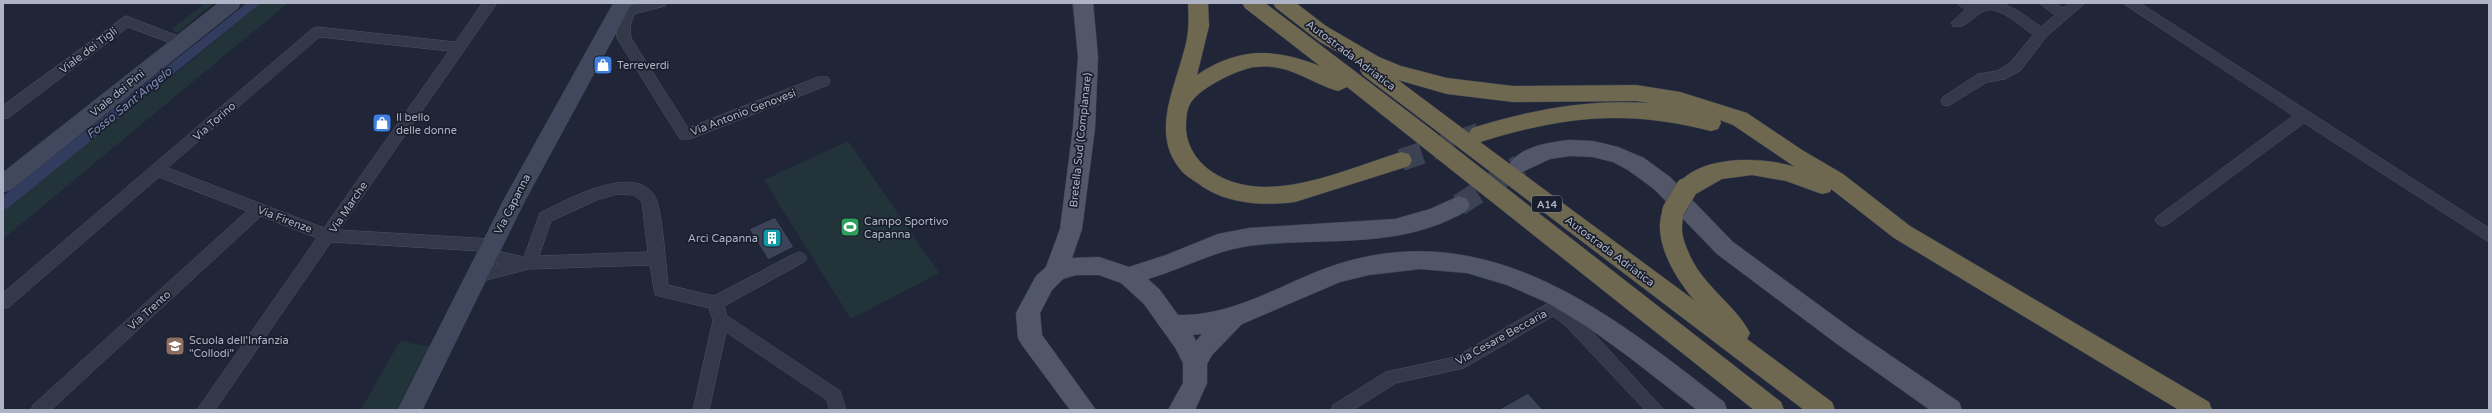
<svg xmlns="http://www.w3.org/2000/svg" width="2492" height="413" font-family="'Varela Round',sans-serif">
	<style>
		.green { fill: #223339 }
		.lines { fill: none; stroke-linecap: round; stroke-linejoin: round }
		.canal { fill: #313c5e; fill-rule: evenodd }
		.building { fill: #3c4358; stroke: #1b202f }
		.primary-tunnel { stroke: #3c4254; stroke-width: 22; stroke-dasharray: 22 11; stroke-linecap: butt }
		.highway-tunnel { stroke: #3c4254; stroke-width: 22; stroke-dasharray: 22 11; stroke-linecap: butt }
		.street-casing { stroke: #4e5363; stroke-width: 1 }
		.secondary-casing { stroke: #4e5363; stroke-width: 1 }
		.primary-casing { stroke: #3d4252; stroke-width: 1 }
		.highway-casing { stroke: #3b4050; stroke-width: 1 }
		.street { fill: #333949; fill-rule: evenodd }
		.secondary { fill: #41475c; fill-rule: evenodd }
		.primary { fill: #515769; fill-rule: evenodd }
		.highway { fill: #6f6850; fill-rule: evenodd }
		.highway-bridge-casing { stroke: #3b4050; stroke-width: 23; stroke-linecap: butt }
		.highway-bridge { stroke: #6f6850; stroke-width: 22 }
		.labels { text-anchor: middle; stroke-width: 3.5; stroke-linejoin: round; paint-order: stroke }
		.shield { fill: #191e2d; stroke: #818697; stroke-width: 1 }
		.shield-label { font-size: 10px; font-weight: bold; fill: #aeb3c5 }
		.street-label { font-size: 11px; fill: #aeb3c5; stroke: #191e2d }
		.poi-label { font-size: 11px; fill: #aeb3c5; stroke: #191e2d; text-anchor: start }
		.water-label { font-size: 12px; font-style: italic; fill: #7c8bb3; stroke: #191e2d }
	</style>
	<rect width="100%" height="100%" fill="#202638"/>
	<!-- green -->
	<g class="green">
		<path d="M198,3H214L177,33L172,29L203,5Z"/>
		<path d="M260,3H288L3,239V209L189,63Z"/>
		<path d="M848,141L939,273L851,319L764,180Z"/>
		<path d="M400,341L430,347L397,410H361Z"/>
	</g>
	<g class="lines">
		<!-- canal -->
		<path class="canal" d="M247,3H261L8,208L3,210V196Z"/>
	</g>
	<!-- building -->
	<g class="building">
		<path d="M775,217L794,247L768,260L749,229Z"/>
		<path d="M1528,393L1543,410H1498Z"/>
	</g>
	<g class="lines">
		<!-- primary-tunnel -->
		<path class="primary-tunnel" d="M1459,205L1520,165"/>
		<!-- highway-tunnel -->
		<path class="highway-tunnel" d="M1401,160L1479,134"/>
		<!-- street casing -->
		<g class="street-casing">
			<g id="street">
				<path d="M483,3H497L339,230L491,239L496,241L499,245L493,250L524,257L540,213C564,201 636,161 655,197C662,208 666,268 668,285L714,296L794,254L799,252L804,254L807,258L804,262L724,306L727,316L840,391L846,410H830L827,400L726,332L709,410H693L713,320L709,308L655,295L650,265L529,269L475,283L469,282L467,277L469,272L500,264L480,259L477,255L480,251L331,242L215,410H197L317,238L261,216L51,410H31L33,405L247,211L159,177L9,307L3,309V293L312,29L317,27L455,42ZM320,37L449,51L324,228L168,168ZM618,194L634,195L642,202L648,252L539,256L551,221L597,200Z"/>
				<path d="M641,3H667L665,6L634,14L630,26L631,38L688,128L818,77H828L830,81L828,85L690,139H680L617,38L616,26L619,17L613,16L611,13L613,10Z"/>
				<path d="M1957,3H2002L2020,12L2041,27L2055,15L2039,3H2056L2063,8L2069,3H2085L2046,37L2020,71L2005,79L1987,82L1948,106L1943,105L1941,101L1943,97L1978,74L1997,71L2010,63L2033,35C2021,26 2008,14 1994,10C1978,6 1969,31 1953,26L1951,23L1965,10Z"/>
				<path d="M2123,3H2140L2489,228V242L2304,123L2168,224L2163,226L2158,224L2155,220L2158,216L2293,116Z"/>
				<path d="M126,16L186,39L188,42L181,47L128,27L8,118L3,119V106Z"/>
				<path d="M1551,302L1567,307L1577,315L1664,410H1645L1565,325L1553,316L1464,368L1396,383L1353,410H1331L1333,405L1386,372L1455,357Z"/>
			</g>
		</g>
		<!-- secondary casing -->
		<g class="secondary-casing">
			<g id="secondary">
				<path d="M219,3H240L238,8L10,190L3,192V173Z"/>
				<path d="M614,3H632L523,204L422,410H398L505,198Z"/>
			</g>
		</g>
		<!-- primary casing -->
		<g class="primary-casing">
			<g id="primary">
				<path d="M1073,3H1093L1098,57L1095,128L1082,229L1072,258L1099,257L1129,267L1166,255L1218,234L1249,228L1395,219L1430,209L1459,196L1467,199L1470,205C1466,213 1459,215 1451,219C1388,249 1316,237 1248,246C1214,251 1182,269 1148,279L1160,290L1178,315C1235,317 1285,281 1338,264C1491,216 1611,314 1724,402L1727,410H1697L1629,357L1589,328L1548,303L1507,285L1467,273L1420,269L1369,275L1340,282L1242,324L1212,355L1207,364V383L1195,410H1168L1183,383V363L1176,349L1144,304L1121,283L1099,275H1076L1063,279L1052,290L1040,313L1042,335L1096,410H1070L1022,345L1018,338L1016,313L1036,276L1046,267L1060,229L1073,128L1078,57ZM1202,334L1196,341L1193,335Z"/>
				<path d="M1570,140L1593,141L1618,147L1644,158L1670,177L1733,242L1853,330L1959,402L1962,410H1930L1837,344L1717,254L1654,189L1628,170L1613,162L1593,157L1570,156L1550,159L1520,173L1512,171L1509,165C1520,146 1551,142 1570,140Z"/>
			</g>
		</g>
		<!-- highway casing -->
		<g class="highway-casing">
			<g id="highway">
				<path d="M1188,3H1208L1209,26L1197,75C1239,47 1274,48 1320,66L1245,8L1242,3H1265L1427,126L1781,402L1784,410H1754L1347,87L1338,91C1308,82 1289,63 1255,67C1238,69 1196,89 1189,106C1186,113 1186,123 1186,130C1189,163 1220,182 1251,186C1299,192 1356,166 1401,152L1409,154L1412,160L1409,166L1295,202C1263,206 1225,204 1199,184C1193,180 1184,175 1180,169C1151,133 1174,90 1184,51C1189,35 1189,20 1188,3Z"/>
				<path d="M1273,3H1296L1326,26L1379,57L1401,66L1447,78L1513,86L1636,85L1680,92L1747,113L1802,150L1843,174L1910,226L2209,402L2212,410H2179L1894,238L1831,189L1830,192L1822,194L1786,181L1752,175L1722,179L1694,195L1686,197L1678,195L1675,189C1694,154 1763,156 1795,167L1733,125L1720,120L1721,123L1718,129L1711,131C1626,109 1564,116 1480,142L1694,300C1674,276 1649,236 1665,205L1673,202L1681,205C1685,213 1682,219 1682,229C1682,238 1687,249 1691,258C1705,287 1737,307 1750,333L1747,339L1832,402L1835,410H1804L1363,75L1360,70L1362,66L1320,42L1276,8ZM1398,80L1447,94L1513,102L1636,101L1649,103C1587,99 1530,110 1472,128L1469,133Z"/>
			</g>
		</g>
		<!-- street -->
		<use href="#street" class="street"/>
		<!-- secondary -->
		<use href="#secondary" class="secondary"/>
		<!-- primary -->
		<use href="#primary" class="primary"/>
		<!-- highway -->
		<use href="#highway" class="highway"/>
		<!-- highway-bridge casing -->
		<g class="highway-bridge-casing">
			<path id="highway-bridge" d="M1673,211L1686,189"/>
		</g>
		<!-- highway-bridge -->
		<use href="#highway-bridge" class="highway-bridge"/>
	</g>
	<!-- icons -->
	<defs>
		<g id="shop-square" transform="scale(1)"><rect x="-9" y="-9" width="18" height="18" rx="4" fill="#3f7fe0" stroke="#191e2d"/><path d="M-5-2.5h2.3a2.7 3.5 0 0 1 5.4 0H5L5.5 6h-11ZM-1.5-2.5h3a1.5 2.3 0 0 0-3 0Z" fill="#fff"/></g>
		<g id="stadium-square" transform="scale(1)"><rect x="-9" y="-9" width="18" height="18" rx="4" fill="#2e9e5b" stroke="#191e2d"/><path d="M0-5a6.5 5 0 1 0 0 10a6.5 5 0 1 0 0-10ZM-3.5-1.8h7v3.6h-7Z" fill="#fff"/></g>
		<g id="building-square" transform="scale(1)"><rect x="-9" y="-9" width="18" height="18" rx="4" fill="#0f9aa8" stroke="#191e2d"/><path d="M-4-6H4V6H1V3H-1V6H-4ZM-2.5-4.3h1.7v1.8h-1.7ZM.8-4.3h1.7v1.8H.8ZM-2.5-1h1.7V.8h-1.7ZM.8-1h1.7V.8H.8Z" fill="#fff"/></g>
		<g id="school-square" transform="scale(1)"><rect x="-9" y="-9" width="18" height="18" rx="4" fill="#8d6e63" stroke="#191e2d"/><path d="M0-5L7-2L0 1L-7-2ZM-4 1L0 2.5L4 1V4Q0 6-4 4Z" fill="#fff"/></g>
	</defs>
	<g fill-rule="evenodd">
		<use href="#shop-square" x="603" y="65"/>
		<use href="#shop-square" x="382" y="123"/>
		<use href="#stadium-square" x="850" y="227"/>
		<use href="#building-square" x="772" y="238"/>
		<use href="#school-square" x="175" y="346"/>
	</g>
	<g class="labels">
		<!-- shield labels -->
		<rect class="shield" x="1532" y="196" width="30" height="16" rx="3"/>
		<g class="shield-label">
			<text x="1547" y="208">A14</text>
		</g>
		<!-- street labels -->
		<g class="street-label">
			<text transform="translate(88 50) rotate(-37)" y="4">Viale dei Tigli</text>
			<text transform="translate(1351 55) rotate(37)" y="4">Autostrada Adriatica</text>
			<text transform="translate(117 93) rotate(-39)" y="4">Viale dei Pini</text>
			<text transform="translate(743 112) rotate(-21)" y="4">Via Antonio Genovesi</text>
			<text transform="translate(214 121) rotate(-41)" y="4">Via Torino</text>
			<text transform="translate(1080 140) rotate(-84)" y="4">Bretella Sud (Complanare)</text>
			<text transform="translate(512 204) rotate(-63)" y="4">Via Capanna</text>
			<text transform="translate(348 207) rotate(-56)" y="4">Via Marche</text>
			<text transform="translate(285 219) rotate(21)" y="4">Via Firenze</text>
			<text transform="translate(1610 251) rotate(37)" y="4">Autostrada Adriatica</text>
			<text transform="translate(149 310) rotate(-42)" y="4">Via Trento</text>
			<text transform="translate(1501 337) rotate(-29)" y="4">Via Cesare Beccaria</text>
		</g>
		<!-- poi labels -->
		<g class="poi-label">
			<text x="617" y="69">Terreverdi</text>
			<text x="396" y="121">Il bello<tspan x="396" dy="13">delle donne</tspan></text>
			<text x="864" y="225">Campo Sportivo<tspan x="864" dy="13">Capanna</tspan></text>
			<text x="758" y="242" text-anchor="end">Arci Capanna</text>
			<text x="189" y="344">Scuola dell'Infanzia<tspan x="189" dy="13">"Collodi"</tspan></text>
		</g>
		<!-- water labels -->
		<g class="water-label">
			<text transform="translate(129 103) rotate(-39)" y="4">Fosso Sant'Angelo</text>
		</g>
	</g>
	<!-- border -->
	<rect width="2492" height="413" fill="none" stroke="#aeb3c5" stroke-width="8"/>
</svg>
